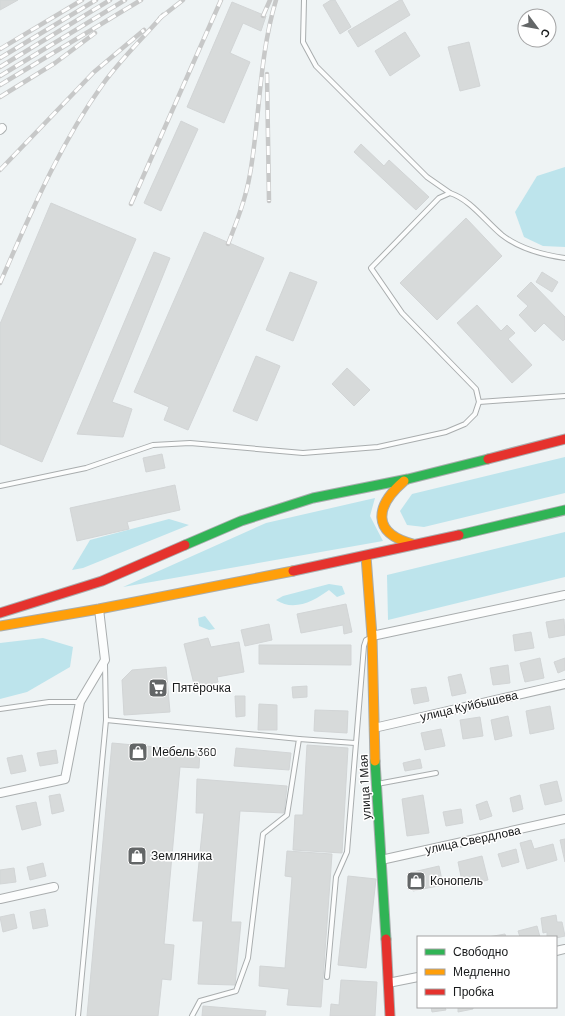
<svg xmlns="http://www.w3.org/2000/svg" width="565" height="1016" font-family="Barlow,sans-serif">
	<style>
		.green { fill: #bde4ec }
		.building { fill: #d7dada; stroke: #d2d5d6 }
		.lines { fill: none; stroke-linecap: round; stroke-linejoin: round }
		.lane-casing { stroke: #a9adae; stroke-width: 6 }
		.street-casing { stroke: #a9adae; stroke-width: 10 }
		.fast-casing { stroke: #a9adae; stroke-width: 11 }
		.slow-casing { stroke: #a9adae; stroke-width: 11 }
		.jam-casing { stroke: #a9adae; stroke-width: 11 }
		.lane { stroke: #fcfdfd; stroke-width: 4 }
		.street { stroke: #fcfdfd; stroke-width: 8 }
		.fast { stroke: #30b455; stroke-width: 9 }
		.slow { stroke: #ff9f0a; stroke-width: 9 }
		.jam { stroke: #e5322d; stroke-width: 9 }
		.rail-casing { stroke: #c7c8c8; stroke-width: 4.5 }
		.rail { stroke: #fff; stroke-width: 3; stroke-dasharray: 9; stroke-linecap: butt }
		.labels { text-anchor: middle; stroke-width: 3; stroke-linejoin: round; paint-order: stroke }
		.poi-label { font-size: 12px; fill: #181a1b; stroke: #fff; text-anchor: start }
		.street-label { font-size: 12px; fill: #181a1b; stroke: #fff }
	</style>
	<rect width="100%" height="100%" fill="#eef3f4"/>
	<!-- green -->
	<g class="green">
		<path d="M565,167V247L543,246L524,237L515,212L537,176Z"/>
		<path d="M565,457V493L424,527L407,525L400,511L412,494Z"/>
		<path d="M375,498L370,516L383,541L123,587L266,523Z"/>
		<path d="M169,519L189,525L83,568L72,570L90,540Z"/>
		<path d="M565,532V577L388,620L387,575Z"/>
		<path d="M329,584L342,586L345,594L337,597L329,590C314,601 294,612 276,600L283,596Z"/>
		<path d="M205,616L215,629L209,630L199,626L198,618Z"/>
		<path d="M43,638L73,647L70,667L27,692L0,699V643Z"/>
	</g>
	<!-- building -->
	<g class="building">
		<path d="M0,0H18L0,10Z"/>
		<path d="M331,0H335L351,27L340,34L323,5Z"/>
		<path d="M400,0H402L410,15L358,47L348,31Z"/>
		<path d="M232,2L266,16L261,31L243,23L230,53L250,62L224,123L187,107Z"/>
		<path d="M405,32L420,56L390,76L375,51Z"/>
		<path d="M469,42L480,86L460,91L448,47Z"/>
		<path d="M181,121L198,129L161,211L144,203Z"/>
		<path d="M361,144L384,166L389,160L429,197L416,210L354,152Z"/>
		<path d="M51,203L136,239L42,462L0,444V324Z"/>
		<path d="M466,218L502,256L437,320L400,283Z"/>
		<path d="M204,232L264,258L188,430L164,420L169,407L134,392Z"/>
		<path d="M154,252L170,258L112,402L132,409L123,437L77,434Z"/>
		<path d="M290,272L317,282L293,341L266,330Z"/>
		<path d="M542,272L558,282L552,292L536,282Z"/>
		<path d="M531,282L565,317V339L563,341L544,323L535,332L519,315L528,306L517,296Z"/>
		<path d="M477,305L501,331L507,325L515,333L508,339L532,365L512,383L457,323Z"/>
		<path d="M256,356L280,366L257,421L233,411Z"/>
		<path d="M347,368L370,390L354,406L332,384Z"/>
		<path d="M162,454L165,468L146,472L143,458Z"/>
		<path d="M175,485L180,510L127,522L129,529L77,541L70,508Z"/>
		<path d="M346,604L352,632L344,634L343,625L301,633L297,614Z"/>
		<path d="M564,619L565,635L549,638L546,622Z"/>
		<path d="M269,624L272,640L245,646L241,630Z"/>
		<path d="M531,632L534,648L515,651L513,635Z"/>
		<path d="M208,638L211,647L239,642L244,672L217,677L218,682L195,688L184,644Z"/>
		<path d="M259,645H351V665L259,664Z"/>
		<path d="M540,658L544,678L525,682L520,663Z"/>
		<path d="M565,658V670L558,673L554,662Z"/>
		<path d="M508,665L510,683L493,685L490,668Z"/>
		<path d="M166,667L170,712L124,715L122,680L132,670Z"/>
		<path d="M461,674L466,693L452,696L448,677Z"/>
		<path d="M307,686V697L293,698L292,687Z"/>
		<path d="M426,687L429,701L414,704L411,689Z"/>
		<path d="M235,696H245V716L236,717Z"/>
		<path d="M259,704L277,705V730H258Z"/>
		<path d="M550,706L554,729L530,734L526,711Z"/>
		<path d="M315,710L348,711L347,733L314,731Z"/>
		<path d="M508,716L512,736L495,740L491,720Z"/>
		<path d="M480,717L483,736L463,739L460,720Z"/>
		<path d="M441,729L445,746L425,750L421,733Z"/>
		<path d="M112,743L200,751L199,768L180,767L164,944L174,945L171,980L162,979L158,1016H87Z"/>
		<path d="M307,745L348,748L342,853L293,850L295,815H303Z"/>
		<path d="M236,748L291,753L289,770L234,766Z"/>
		<path d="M56,750L58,763L40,766L37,753Z"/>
		<path d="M22,755L26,771L11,774L7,758Z"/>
		<path d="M420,759L422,768L405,771L403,763Z"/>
		<path d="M197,779L287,786L284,813L240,811L231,922H241L235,985L198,984L203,921H193L204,813H196Z"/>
		<path d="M557,781L562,801L545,805L540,785Z"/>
		<path d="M60,794L64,811L52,814L49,796Z"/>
		<path d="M423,795L429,833L407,836L402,799Z"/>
		<path d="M520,795L523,809L513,812L510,798Z"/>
		<path d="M487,801L492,816L480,820L476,805Z"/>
		<path d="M36,802L41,825L22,830L16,806Z"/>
		<path d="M461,809L463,823L446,826L443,812Z"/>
		<path d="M565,839V862L560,840Z"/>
		<path d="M531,840L534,849L553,844L557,860L527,869L520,843Z"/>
		<path d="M516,849L519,862L502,867L498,854Z"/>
		<path d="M287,851L332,854L321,1007L287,1005L289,989L259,986L260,966L285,968L292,877L285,876Z"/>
		<path d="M482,856L488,880L463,886L458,862Z"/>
		<path d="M43,863L46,876L30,880L27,867Z"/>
		<path d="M439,866L443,885L413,891L409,873Z"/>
		<path d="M14,868L16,882L0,884V870Z"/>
		<path d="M348,876L376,879L366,968L338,965Z"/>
		<path d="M45,909L48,926L33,929L30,912Z"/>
		<path d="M14,914L17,928L3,932L0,917Z"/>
		<path d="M556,915L557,922H562L565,936L556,938V937H547V932L543,933L541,918Z"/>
		<path d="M537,926L540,937H520L518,931Z"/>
		<path d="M505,934L506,937H488Z"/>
		<path d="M341,980L377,982L375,1016H330L331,1004L339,1005Z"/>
		<path d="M203,1006L266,1011L265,1016H202Z"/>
		<path d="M431,1007H445L446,1010L432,1012Z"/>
		<path d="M458,1007H473V1009L458,1012Z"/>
	</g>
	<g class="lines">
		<!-- lane casing -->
		<g class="lane-casing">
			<g id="lane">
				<path d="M304,0L303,42L316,66L427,177L450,193"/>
				<path d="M479,402L565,396"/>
				<path d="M0,486L86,468L153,445L190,443L303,453L378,447L446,432L465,424L475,414L479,402L476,389L402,313L371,268L439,198L450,193C471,200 485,221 502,235C520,249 543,255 565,258"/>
				<path d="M0,709L49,702H80"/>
				<path d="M106,720L299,739L287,815L263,834L248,958L236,991L200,1001L192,1016"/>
				<path d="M299,739L355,743"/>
				<path d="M377,784L436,773"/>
				<path d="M327,977L336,877L347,852L364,646L366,640L370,638"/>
				<path d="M78,1016L106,720L105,664"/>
			</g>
		</g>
		<!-- street casing -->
		<g class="street-casing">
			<g id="street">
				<path d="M0,130L2,128"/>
				<path d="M372,636L565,595"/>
				<path d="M374,728L565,684"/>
				<path d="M0,793L65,779L80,702L105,660L99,609"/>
				<path d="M381,860L565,819"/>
				<path d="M0,899L54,887"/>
				<path d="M556,951L565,949"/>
				<path d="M388,983L418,977"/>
			</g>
		</g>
		<!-- fast casing -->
		<g class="fast-casing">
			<g id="fast">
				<path d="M459,535L565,510"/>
				<path d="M185,545L241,521L313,498L408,479L488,459"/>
				<path d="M375,761L386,939"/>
			</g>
		</g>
		<!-- slow casing -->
		<g class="slow-casing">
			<g id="slow">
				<path d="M404,481C375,506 371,533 413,544"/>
				<path d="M366,556L372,636L375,761"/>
				<path d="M0,626L99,609L293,571"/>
			</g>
		</g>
		<!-- jam casing -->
		<g class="jam-casing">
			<g id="jam">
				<path d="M488,459L565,439"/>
				<path d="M293,571L459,535"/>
				<path d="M0,613L102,581L185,545"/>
				<path d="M386,939L390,1016"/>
			</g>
		</g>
		<!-- lane -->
		<use href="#lane" class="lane"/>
		<!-- street -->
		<use href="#street" class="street"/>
		<!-- fast -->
		<use href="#fast" class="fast"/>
		<!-- slow -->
		<use href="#slow" class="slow"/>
		<!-- jam -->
		<use href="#jam" class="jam"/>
		<!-- rail casing -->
		<g class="rail-casing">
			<g id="rail">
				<path d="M263,16L270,0"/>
				<path d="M160,18L183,0"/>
				<path d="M0,49L82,0"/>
				<path d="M0,58L96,0"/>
				<path d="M0,67L110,0"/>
				<path d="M267,74L269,201"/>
				<path d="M0,76L125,0"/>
				<path d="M0,85L141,0"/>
				<path d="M0,97L55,63L95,33"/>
				<path d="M0,170L94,72L144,30"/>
				<path d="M131,204L221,0"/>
				<path d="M228,244C237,221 246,198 250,174C260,117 259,56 276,0"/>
				<path d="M0,283C30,215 59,145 103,84C121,59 143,38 163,15"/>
			</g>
		</g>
		<!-- rail -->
		<use href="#rail" class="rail"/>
	</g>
	<!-- icons -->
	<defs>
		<g id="supermarket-square" transform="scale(1)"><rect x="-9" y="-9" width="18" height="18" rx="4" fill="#636667" stroke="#fff"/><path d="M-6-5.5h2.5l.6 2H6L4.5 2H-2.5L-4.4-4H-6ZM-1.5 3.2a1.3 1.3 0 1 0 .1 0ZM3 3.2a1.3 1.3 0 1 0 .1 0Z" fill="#fff"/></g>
		<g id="shop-square" transform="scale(1)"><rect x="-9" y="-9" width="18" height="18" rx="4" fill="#636667" stroke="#fff"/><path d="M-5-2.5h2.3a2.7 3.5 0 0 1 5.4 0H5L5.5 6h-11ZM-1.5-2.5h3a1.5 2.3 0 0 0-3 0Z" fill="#fff"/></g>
	</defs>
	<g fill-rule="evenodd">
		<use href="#supermarket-square" x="158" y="688"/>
		<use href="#shop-square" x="138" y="752"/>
		<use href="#shop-square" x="137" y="856"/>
		<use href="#shop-square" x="416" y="881"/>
	</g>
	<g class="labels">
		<!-- poi labels -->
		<g class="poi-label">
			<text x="172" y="692">Пятёрочка</text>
			<text x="152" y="756">Мебель 360</text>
			<text x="151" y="860">Земляника</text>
			<text x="430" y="885">Конопель</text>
		</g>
		<!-- street labels -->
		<g class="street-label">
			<text transform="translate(469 706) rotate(-13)" y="4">улица Куйбышева</text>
			<text transform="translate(365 787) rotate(-93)" y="4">улица 1 Мая</text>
			<text transform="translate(473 840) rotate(-12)" y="4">улица Свердлова</text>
		</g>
	</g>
	<!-- legend -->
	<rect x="417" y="936" width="140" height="72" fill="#ffffff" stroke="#a3a3a4"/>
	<rect x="425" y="949" width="20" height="6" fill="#30b455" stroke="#a3a3a4"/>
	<text x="453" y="956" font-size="12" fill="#181a1b">Свободно</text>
	<rect x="425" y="969" width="20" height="6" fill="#ff9f0a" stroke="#a3a3a4"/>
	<text x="453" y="976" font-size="12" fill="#181a1b">Медленно</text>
	<rect x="425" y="989" width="20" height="6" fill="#e5322d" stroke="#a3a3a4"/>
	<text x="453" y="996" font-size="12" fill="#181a1b">Пробка</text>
	<!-- north arrow -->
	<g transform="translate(537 28) rotate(122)"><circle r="19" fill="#ffffff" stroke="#a3a3a4"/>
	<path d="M0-3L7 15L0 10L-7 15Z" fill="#636667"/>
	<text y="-6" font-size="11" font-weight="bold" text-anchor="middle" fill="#181a1b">С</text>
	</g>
</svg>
